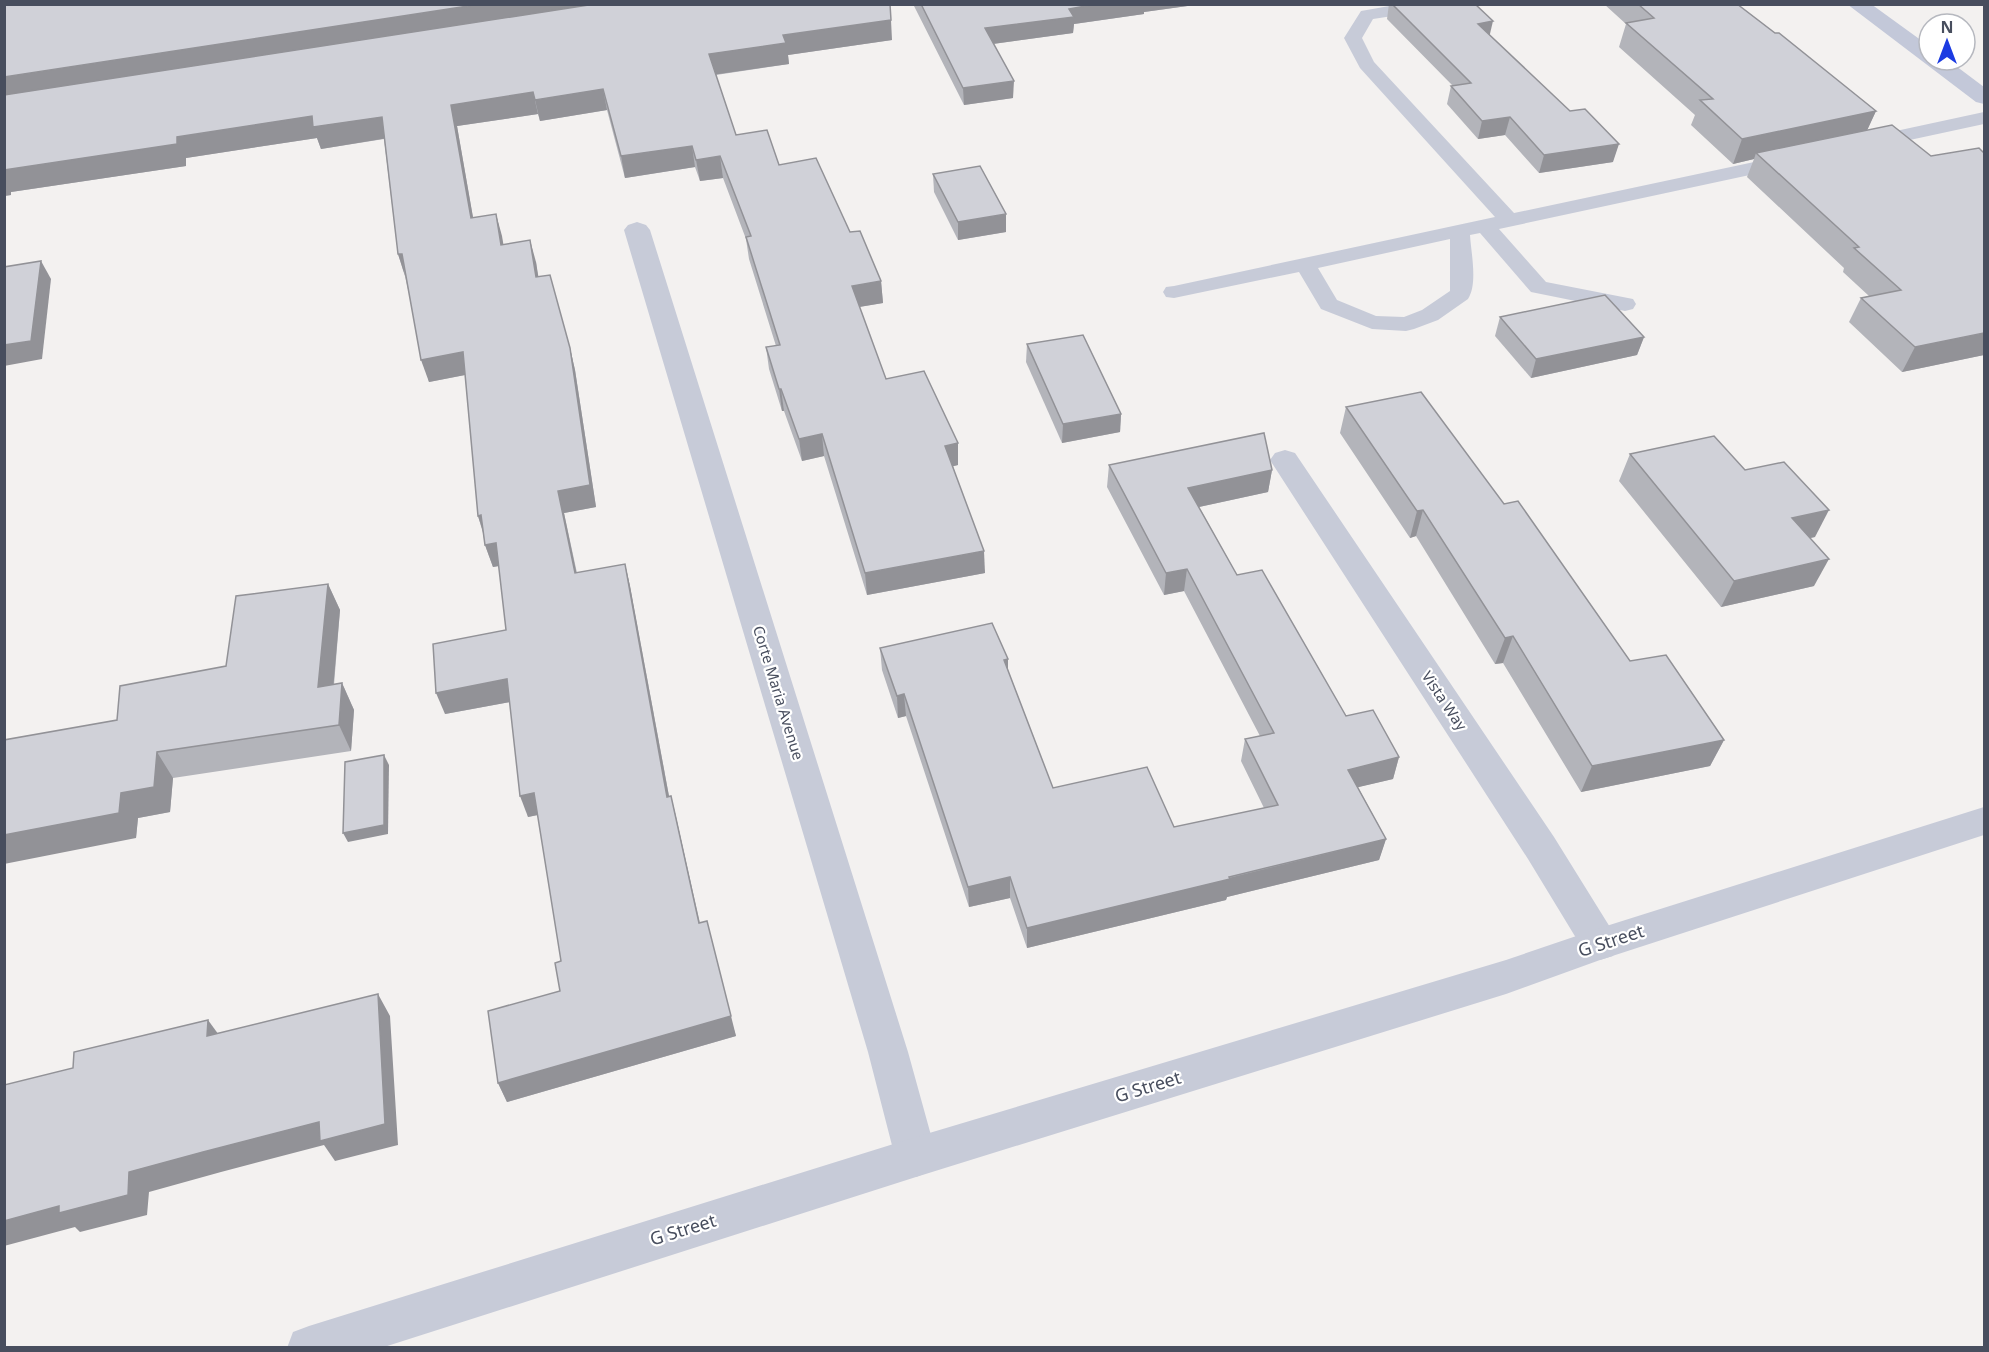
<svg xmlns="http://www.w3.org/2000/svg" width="1989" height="1352" font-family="'Noto Sans',sans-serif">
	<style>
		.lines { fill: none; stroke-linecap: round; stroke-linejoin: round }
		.service { fill: #c7cbd8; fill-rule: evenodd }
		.minor { fill: #c7cbd8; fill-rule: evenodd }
		.tertiary { fill: #c7cbd8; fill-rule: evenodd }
		.secondary { fill: #c3c8d9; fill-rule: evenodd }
		.wall { fill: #b3b4ba }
		.shaded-wall { fill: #929297 }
		.building { fill: #d0d1d8; stroke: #929297; stroke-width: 1.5 }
		.labels { text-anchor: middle; stroke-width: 4.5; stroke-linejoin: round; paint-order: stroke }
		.street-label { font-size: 15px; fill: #484e5e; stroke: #fff }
		.near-street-label { font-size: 18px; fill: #484e5e; stroke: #fff }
	</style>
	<rect width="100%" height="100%" fill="#f3f1f0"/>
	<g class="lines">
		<!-- service -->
		<g class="service">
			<path d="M1401,4H1446L1438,9L1373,19L1362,38L1374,62L1514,213L1787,155L1794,157L1797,161L1794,165L1787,167L1499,229L1546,282L1633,299L1636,304L1633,309L1625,311L1531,292L1480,233L1470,235C1471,253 1478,283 1468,299L1438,320L1414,329L1406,331L1372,329L1321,309L1299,272L1174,298L1166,297L1163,292L1166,287L1174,286L1495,217L1360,68L1344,38L1361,11ZM1450,239V291L1422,310L1404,317L1376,316L1337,300L1318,268Z"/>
			<path d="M1984,112V124L1868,149L1861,147L1858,143L1861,139L1868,137Z"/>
		</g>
		<!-- minor -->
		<g class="minor">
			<path d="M637,222L646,225L650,230L908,1052L937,1157L931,1171L916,1177L901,1171L895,1157L868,1052L624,230L628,225Z"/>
			<path d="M1285,450L1295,453L1554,837L1613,932L1619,944L1613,956L1600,960L1587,956L1528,859L1270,460L1275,453Z"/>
		</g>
		<!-- tertiary -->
		<path class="tertiary" d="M1984,807V835L1600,960L1506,994L916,1177L381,1348H287L293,1332L309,1326L916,1137L1506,960L1600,928Z"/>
		<!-- secondary -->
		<path class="secondary" d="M1847,4H1871L1929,46V60H1948L1984,87V104L1976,102Z"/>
	</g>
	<!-- wall -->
	<g class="wall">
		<path d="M4,4L892,40L788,55L789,64L716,75L736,135L779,165L850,232L881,281L883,303L859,307L886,379L958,465L953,466L985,573L867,595L824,456L802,461L784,411H782L769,369L766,347L776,346L749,259L746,239L723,178L700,181L695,167L625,178L607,110L540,121L538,114L457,126L473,218L496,214L503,244L536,262L538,277L570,348L575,370L596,507L564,513L577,573L625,564L630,586L669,796H671L676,817L700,923L736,1036L507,1102L498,1083L560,991L561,961L538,815L528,817L510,702L445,714L506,630L499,566L493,567L485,545L483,533L478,516L465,375L429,382L405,276L398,254L384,139L321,149L317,138L186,158V166L11,192V195L4,196Z"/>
		<path d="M913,4H1202L1144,12V14L1074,24L1073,33L993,44L1013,98L964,105Z"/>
		<path d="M1389,4H1475L1490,35L1613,162L1539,173L1505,135L1478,139L1447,104L1451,86H1453L1387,19Z"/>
		<path d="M1604,4H1737L1876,111L1867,130L1984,355L1902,372L1849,322L1861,298L1869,296L1843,272L1844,268L1747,177L1754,159L1733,164L1691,125L1695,115L1619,47L1626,24Z"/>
		<path d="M933,174L1006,232L958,240L934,192Z"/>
		<path d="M1500,317L1644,337L1637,355L1531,378L1495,336Z"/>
		<path d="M1027,344L1121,414L1120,432L1062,443L1026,362Z"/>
		<path d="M1346,407L1504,504L1630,661L1724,740L1710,766L1581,792L1503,663L1495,664L1416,536L1410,538L1340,433Z"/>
		<path d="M1630,454L1745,470L1815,537L1809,538L1814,586L1721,607L1619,481Z"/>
		<path d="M1109,465L1272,470L1268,492L1199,507L1237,575L1346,716L1399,757L1393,779L1358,787L1386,839L1379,860L1227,897L1226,900L1027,948L1010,898L969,907L906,716L898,718L882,670L880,648L1008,670L1053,788L1174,827L1264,808L1241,761L1245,739L1260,736L1184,591L1164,595L1107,487Z"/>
		<path d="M328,584L340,610L334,685L342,683L354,710L351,751L173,778L170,812L138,818L136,838L117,720L226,666Z"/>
	</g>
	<!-- shaded-wall -->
	<g class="shaded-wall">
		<path d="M481,4H619L4,100V77Z"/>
		<path d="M1096,4H1202L1144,12V14L1074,24L1073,33L985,45V28L1069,9Z"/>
		<path d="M891,20L892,40L788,55L789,64L712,75L709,54L783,35Z"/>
		<path d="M1493,21L1489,38L1478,24Z"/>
		<path d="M1014,81L1013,98L964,105L963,88Z"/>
		<path d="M603,89L607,110L540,121L535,100Z"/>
		<path d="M533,92L538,114L457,126L477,240L471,218L451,105Z"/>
		<path d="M1876,111L1865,135L1756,153L1754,159L1733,164L1742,139Z"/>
		<path d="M312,116L382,117L388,138L321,149L317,138L186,158V166L11,192V195L4,196V170L177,137Z"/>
		<path d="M1510,117L1505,135L1478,139L1482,121Z"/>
		<path d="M1619,144L1613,162L1539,173L1544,155Z"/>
		<path d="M692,146L695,167L625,178L621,156Z"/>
		<path d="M720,156L723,178L700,181L696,160Z"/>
		<path d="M496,214L502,236L507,266L501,245Z"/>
		<path d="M1006,214V232L958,240V222Z"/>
		<path d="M530,240L536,262L542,299L536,277Z"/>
		<path d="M398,254H402L405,276Z"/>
		<path d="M41,261L51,279L42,359L4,366V345Z"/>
		<path d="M881,281L883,303L853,308L852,286Z"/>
		<path d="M1984,333V355L1902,372L1915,347Z"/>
		<path d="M1644,337L1637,355L1531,378L1536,359Z"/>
		<path d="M570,348L575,370L596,507L564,513L581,595L575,573L558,491Z"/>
		<path d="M463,352L470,374L429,382L421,360Z"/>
		<path d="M779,389H781L784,411H782Z"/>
		<path d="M1121,414L1120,432L1062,443L1063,424Z"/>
		<path d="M822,434L824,456L802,461L799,439Z"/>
		<path d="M958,443V465L946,468L945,446Z"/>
		<path d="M1272,470L1268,492L1185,510L1188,488Z"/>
		<path d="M1423,510L1416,536L1410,538L1417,511Z"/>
		<path d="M1829,510L1815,537L1778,545L1792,518Z"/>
		<path d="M481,515L485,538L478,516Z"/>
		<path d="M496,543L504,565L493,567L485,545Z"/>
		<path d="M984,551L985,573L867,595L865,573Z"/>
		<path d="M1829,559L1814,586L1721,607L1734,581Z"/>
		<path d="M625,564L630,586L673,818L667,797Z"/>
		<path d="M1187,569L1184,591L1164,595L1166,573Z"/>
		<path d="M328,584L340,610L331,713L318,687Z"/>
		<path d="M1513,636L1503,663L1495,664L1505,638Z"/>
		<path d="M1008,659V681L1004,660Z"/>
		<path d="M507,679L515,701L445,714L436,693Z"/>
		<path d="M342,683L354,710L351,751L339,725Z"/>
		<path d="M904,694L906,716L898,718L897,696Z"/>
		<path d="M1724,740L1710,766L1581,792L1592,766Z"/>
		<path d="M157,752L173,778L170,812L138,818L136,838L4,864V835L121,793Z"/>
		<path d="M384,755L389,765L388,834L348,842L343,833Z"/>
		<path d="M1399,757L1393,779L1342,791L1348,770Z"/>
		<path d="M534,793L542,814L528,817L520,796Z"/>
		<path d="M671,796L676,817L704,944L699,923Z"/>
		<path d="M1386,839L1379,860L1227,897L1226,900L1027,948V928Z"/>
		<path d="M1010,877V898L969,907L968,887Z"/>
		<path d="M378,994L390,1016L398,1145L335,1161L324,1145L221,1172L149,1192L147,1215L80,1232L75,1227L4,1246V1221L129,1172Z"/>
		<path d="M731,1016L736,1036L507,1102L498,1083Z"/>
		<path d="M208,1020L224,1042L207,1036Z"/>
	</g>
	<!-- building -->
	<g class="building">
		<path d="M4,4H481L4,77Z"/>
		<path d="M595,4H890L891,20L783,35L786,43L709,54L736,135L767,130L779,165L816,158L850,232L860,231L881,281L852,286L886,379L924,371L958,443L945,446L984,551L865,573L822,434L799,439L781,389H779L766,347L780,345L746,237L751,236L720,156L696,160L692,146L621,156L603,89L535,100L533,92L451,105L471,218L496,214L501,245L530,240L536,277L550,275L570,348L590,485L558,491L575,573L625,564L667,797L671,796L699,923L707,921L731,1016L498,1083L488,1011L560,991L555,963L561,961L534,793L520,796L507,679L436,693L433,644L506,630L496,543L485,545L481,515L478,516L463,352L421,360L402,254H398L382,117L313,127L312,116L177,137V144L4,170V95Z"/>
		<path d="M921,4H1096L1069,9L1074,17L985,28L1014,81L963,88Z"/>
		<path d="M1392,4H1475L1493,21L1478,24L1570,111L1585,109L1619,144L1544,155L1510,117L1482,121L1451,86L1471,83Z"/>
		<path d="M1638,4H1737L1775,33H1779L1876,111L1742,139L1700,100L1713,99L1626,23L1654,18Z"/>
		<path d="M1892,125L1931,156L1979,148L1984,153V333L1915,347L1861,298L1901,290L1854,248L1859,247L1756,153Z"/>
		<path d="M980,166L1006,214L958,222L933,174Z"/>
		<path d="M41,261L31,341L4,345V267Z"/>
		<path d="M1605,295L1644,337L1536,359L1500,317Z"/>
		<path d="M1083,335L1121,414L1063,424L1027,344Z"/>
		<path d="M1421,392L1504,504L1518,501L1630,661L1666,655L1724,740L1592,766L1513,636L1505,638L1423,510L1417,511L1346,407Z"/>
		<path d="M1264,433L1272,470L1188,488L1237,575L1262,570L1346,716L1373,710L1399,757L1348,770L1386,839L1229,877L1230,879L1027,928L1010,877L968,887L904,694L897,696L880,648L992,623L1008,659L1004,660L1053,788L1147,767L1174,827L1278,805L1245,739L1274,733L1187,569L1166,573L1109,465Z"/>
		<path d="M1714,436L1745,470L1784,462L1829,510L1792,518L1829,559L1734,581L1630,454Z"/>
		<path d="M328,584L318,687L342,683L339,725L157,752L154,787L121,793L119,813L4,835V740L117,720L120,686L226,666L236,596Z"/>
		<path d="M384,755V825L343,833L345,762Z"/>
		<path d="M378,994L385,1124L320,1141L319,1122L203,1152L129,1172L128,1195L59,1213V1206L4,1221V1085L73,1068L74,1052L208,1020L207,1036Z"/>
	</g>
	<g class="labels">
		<!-- street labels -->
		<g class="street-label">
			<text transform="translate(778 693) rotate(73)" y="5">Corte Maria Avenue</text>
			<text transform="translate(1444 701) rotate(56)" y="5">Vista Way</text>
		</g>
		<!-- near-street labels -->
		<g class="near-street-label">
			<text transform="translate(1611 941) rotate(-18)" y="6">G Street</text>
			<text transform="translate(1148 1087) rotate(-17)" y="6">G Street</text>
			<text transform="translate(683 1230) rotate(-17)" y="6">G Street</text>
		</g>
	</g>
	<!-- border -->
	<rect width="1989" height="1352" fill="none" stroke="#484e5e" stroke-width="12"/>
	<!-- north arrow -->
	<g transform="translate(1947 42)"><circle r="28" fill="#ffffff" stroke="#b6b8bf" stroke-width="1.5"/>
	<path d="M0-4.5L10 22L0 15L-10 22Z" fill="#1b3be2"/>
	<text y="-9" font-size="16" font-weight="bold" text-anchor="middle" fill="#484e5e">N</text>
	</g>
</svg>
